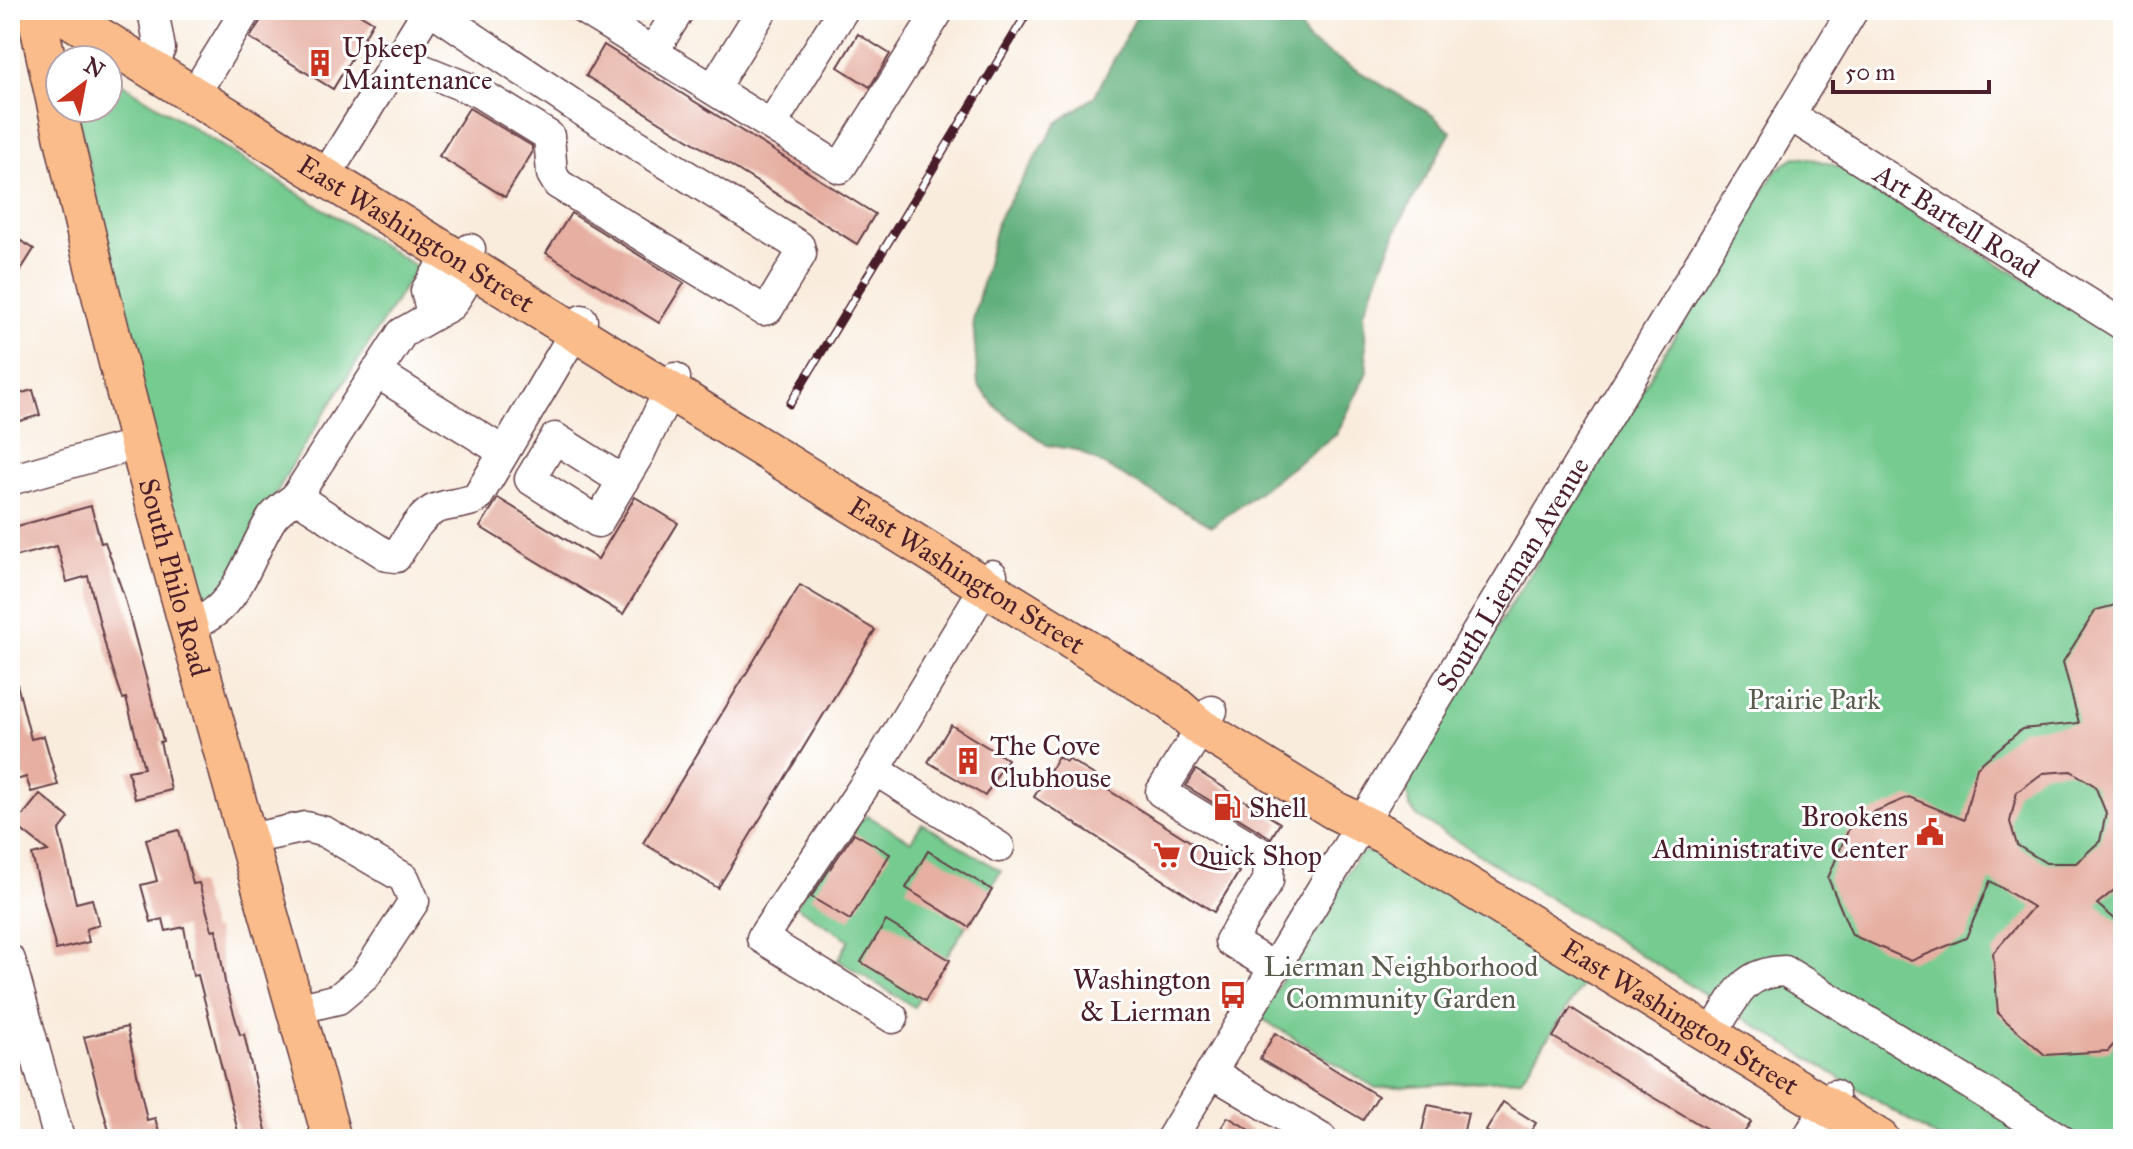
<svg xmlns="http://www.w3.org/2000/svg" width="2133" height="1149" font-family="'IM FELL Great Primer',serif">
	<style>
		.green { fill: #74cb90; stroke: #5f755e; stroke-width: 2 }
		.forest { fill: #5faf7a; stroke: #546752; stroke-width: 2 }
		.building { fill: #e6afa2; fill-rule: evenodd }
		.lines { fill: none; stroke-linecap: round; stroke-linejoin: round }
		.minor-casing { stroke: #643e46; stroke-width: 33 }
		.major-casing { stroke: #643e46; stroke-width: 41 }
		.minor { stroke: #fff; stroke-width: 30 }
		.major { stroke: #f9bc8a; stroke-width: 38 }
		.rail-casing { stroke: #4a1f2b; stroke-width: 9 }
		.rail { stroke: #fff; stroke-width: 6; stroke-dasharray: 18; stroke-linecap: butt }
		.labels { text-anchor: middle; stroke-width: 6; stroke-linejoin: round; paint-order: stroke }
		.poi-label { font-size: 28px; fill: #4a1f2b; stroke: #fff; text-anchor: start }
		.street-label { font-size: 28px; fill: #4a1f2b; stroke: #fff }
		.park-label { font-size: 28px; fill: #595b4e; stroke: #fff }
	</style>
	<rect width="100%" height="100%" fill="#fff"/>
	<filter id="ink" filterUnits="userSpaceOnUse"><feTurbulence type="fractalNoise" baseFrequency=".0125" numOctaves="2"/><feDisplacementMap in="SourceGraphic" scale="16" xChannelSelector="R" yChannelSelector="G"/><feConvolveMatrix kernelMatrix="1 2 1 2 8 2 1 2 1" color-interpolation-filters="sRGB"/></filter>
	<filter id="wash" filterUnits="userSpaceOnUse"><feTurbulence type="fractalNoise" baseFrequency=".006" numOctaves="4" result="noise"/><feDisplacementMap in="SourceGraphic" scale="32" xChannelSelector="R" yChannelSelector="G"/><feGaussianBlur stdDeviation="1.8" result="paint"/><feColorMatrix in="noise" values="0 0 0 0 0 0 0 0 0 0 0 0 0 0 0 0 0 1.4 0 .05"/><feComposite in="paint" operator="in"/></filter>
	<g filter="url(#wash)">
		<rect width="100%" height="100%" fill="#f9ecdd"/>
		<!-- green -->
		<g class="green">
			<path d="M108,75L417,267L292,465L220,593L206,594L194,588L144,408L76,108H108Z"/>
			<path d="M1795,157C1830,159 1859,174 1886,196L2123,339V1139H1939L1418,817L1410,807L1404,780L1776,170Z"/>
			<path d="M868,816L911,841L922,823L1001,871L914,1007L838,960L849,940L796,906L843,828Z"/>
			<path d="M1378,848L1588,976L1521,1079L1376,1088L1259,1017L1359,854Z"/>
		</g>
		<!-- forest -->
		<path class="forest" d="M1140,10H1293L1308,41L1431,114L1451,132L1399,224L1364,312L1367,372L1337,434L1212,526L1077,450L1047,445L998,409L978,385L973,320L998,219L1057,123L1094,97Z"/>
		<g id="blocks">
			<!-- building -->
			<g class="building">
				<path d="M267,10H353L373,22L333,89L250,38Z"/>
				<path d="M858,34L890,54L870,87L838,67Z"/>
				<path d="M604,45L875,214L857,244L586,76Z"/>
				<path d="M469,108L532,146V153L505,197L439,156Z"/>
				<path d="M571,213L684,283L659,323L546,253Z"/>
				<path d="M10,234L34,249L10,287Z"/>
				<path d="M33,390L40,415L10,424V396Z"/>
				<path d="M635,497L678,523L623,614L480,527L498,498L598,559Z"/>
				<path d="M91,506L101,543L105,542L124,596L163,741L160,742L171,790L135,799L128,771L144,768L126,698L123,699L107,652L88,576L67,582L57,546L10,558V528Z"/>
				<path d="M800,585L875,630L718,888L643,843Z"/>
				<path d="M2123,603V883L2097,904L2123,926V1034L2108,1051L2045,1055L1998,1014L1993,953L2033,907L1990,881L1966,938L1911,961L1852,935L1828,878L1852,821L1909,797L1964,820L1977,767L2022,729L2079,723L2063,662L2096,610ZM2071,771L2095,786L2106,813L2100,841L2076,863H2046L2017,845L2010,822L2017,792L2043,773Z"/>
				<path d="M10,680H16L31,739L44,736L58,785L31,792L26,777L10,782Z"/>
				<path d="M951,725L1007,759L985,796L928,762Z"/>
				<path d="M1058,757L1066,762L1068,759L1101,779L1099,782L1105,788L1239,872L1214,912L1034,797Z"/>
				<path d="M1196,770L1280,823L1271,838L1186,786Z"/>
				<path d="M40,794L69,818L59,831L76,903L92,899L99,925L86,929L89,942L56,950L32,855L48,851L15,825Z"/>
				<path d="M179,830L193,884L199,883L212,930L216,929L225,982L240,1035L244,1034L268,1139H240L198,975L193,976L184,927L166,931L163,919L151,922L141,885L157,881L146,839Z"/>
				<path d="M854,833L890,854L850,920L811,897Z"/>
				<path d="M928,851L992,890L969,927L906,888Z"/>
				<path d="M886,921L950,960L925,1001L861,962Z"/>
				<path d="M1571,1008L1751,1122L1740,1139H1708L1712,1132L1553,1037Z"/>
				<path d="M127,1027L147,1120L155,1118L161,1139H111L84,1037Z"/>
				<path d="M1275,1033L1378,1096L1363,1120L1260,1059Z"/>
				<path d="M1503,1102L1536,1123L1526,1139H1498L1486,1131Z"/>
				<path d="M1428,1105L1468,1113L1462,1139L1421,1135Z"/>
				<path d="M1228,1117L1265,1139H1214Z"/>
			</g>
		</g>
	</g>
	<g filter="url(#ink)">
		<use href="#blocks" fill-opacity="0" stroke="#643e46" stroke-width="2"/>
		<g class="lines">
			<!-- minor casing -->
			<g class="minor-casing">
				<g id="minor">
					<path d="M585,10L840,168L939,10"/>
					<path d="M653,52L679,10"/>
					<path d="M400,56L421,69L478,92L549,136L552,174L558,184L763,310L768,309L801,254L799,246L575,106L432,10"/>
					<path d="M150,68L160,49L153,10"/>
					<path d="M205,77L246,10"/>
					<path d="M713,89L762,10"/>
					<path id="s1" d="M1791,116L2123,325"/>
					<path d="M771,125L843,10"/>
					<path d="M325,177L428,10"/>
					<path d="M432,313L426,291L437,273L462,261L470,249"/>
					<path d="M376,372L504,452"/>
					<path d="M10,480L140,443"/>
					<path d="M623,481L555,438L530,479L598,522L639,454L675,378"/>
					<path d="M296,497L388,556L396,557C406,542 417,519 433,510C446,503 463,505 477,498L582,320"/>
					<path d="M189,625C239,611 247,557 272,518C278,510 288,503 296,497L402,333L451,305L462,288V261"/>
					<path d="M1212,711L1161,792L1269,858L1268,881L1230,941L1275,968"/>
					<path d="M875,770L999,847"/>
					<path d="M249,839L306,827L325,832L404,878L414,901L365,976L338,999L296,1009"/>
					<path d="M10,960L59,1139"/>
					<path d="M893,1018L762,938L875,770L992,575"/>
					<path d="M1718,1024C1737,993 1745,972 1785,971L2060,1139"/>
					<path d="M1211,1072L1322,1139"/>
					<path id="s2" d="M1171,1139L1853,10"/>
					<path d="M1807,1139L1834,1095"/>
				</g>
			</g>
			<!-- major casing -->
			<g class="major-casing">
				<g id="major">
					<path id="s3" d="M36,10C115,391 228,765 332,1139"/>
					<path id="s4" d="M56,10L1170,701L1201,728L1334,810L1385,835L1880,1139"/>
				</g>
			</g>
			<!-- minor -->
			<use href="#minor" class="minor"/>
			<!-- major -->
			<use href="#major" class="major"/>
			<!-- rail casing -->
			<g class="rail-casing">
				<path id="rail" d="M790,404L1029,10"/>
			</g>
			<!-- rail -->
			<use href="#rail" class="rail"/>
		</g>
	</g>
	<!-- icons -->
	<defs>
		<g id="building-bare" transform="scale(2.16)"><path d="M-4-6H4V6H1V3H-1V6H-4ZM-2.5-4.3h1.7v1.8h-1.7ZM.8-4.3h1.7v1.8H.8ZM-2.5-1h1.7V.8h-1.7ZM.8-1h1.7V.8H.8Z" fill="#c8321e" stroke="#fff" stroke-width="2.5" paint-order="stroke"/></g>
		<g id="fuel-bare" transform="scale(2.16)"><path d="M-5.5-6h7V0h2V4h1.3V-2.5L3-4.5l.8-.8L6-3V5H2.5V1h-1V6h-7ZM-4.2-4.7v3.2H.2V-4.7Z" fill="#c8321e" stroke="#fff" stroke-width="2.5" paint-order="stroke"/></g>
		<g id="civic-bare" transform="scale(2.16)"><path d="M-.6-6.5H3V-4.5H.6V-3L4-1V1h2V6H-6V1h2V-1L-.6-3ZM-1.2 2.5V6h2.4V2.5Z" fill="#c8321e" stroke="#fff" stroke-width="2.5" paint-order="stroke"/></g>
		<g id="supermarket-bare" transform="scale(2.16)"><path d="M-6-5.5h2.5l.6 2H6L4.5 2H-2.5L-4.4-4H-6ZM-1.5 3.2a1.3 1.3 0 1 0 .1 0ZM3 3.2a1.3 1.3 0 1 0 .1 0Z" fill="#c8321e" stroke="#fff" stroke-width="2.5" paint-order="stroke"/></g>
		<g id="bus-bare" transform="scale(2.16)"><path d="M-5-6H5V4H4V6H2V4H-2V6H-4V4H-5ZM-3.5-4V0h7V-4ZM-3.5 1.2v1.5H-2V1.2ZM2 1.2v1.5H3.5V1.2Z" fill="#c8321e" stroke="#fff" stroke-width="2.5" paint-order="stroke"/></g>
	</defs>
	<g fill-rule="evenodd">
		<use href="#building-bare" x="320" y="63"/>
		<use href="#building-bare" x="968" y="761"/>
		<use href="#fuel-bare" x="1227" y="807"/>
		<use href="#civic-bare" x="1930" y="832"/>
		<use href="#supermarket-bare" x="1167" y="855"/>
		<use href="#bus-bare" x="1233" y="995"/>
	</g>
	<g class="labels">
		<!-- poi labels -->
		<g class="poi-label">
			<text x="342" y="57">Upkeep<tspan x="342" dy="32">Maintenance</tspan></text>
			<text x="990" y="755">The Cove<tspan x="990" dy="32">Clubhouse</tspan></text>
			<text x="1249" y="817">Shell</text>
			<text x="1908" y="826" text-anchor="end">Brookens<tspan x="1908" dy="32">Administrative Center</tspan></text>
			<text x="1189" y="865">Quick Shop</text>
			<text x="1211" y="989" text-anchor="end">Washington<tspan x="1211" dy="32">&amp; Lierman</tspan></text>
		</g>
		<!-- street labels -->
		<g class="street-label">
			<text dy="10" stroke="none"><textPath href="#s1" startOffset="196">Art Bartell Road</textPath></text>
			<text dy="10" stroke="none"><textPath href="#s4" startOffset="424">East Washington Street</textPath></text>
			<text dy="10" stroke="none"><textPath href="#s2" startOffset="660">South Lierman Avenue</textPath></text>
			<text dy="10" stroke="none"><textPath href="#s4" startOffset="1072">East Washington Street</textPath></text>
			<text dy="10" stroke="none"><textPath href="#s3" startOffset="584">South Philo Road</textPath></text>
			<text dy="10" stroke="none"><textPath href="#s4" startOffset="1912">East Washington Street</textPath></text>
		</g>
		<!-- park labels -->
		<g class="park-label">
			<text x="1814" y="709">Prairie Park</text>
			<text x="1401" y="976">Lierman Neighborhood<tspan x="1401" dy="32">Community Garden</tspan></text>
		</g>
	</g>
	<!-- margin -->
	<rect width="2133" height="1149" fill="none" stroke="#fff" stroke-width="40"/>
	<!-- north arrow -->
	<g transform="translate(84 84) rotate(32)"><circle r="38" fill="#ffffff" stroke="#b7a5aa" stroke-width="2"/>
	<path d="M0-6L14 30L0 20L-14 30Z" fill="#c8321e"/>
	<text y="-12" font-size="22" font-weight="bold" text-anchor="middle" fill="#4a1f2b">N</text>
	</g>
	<!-- scale -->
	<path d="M1833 80v12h156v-12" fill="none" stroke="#4a1f2b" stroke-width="4"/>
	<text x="1845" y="80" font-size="24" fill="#4a1f2b" stroke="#ffffff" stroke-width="6" paint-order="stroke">50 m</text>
</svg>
